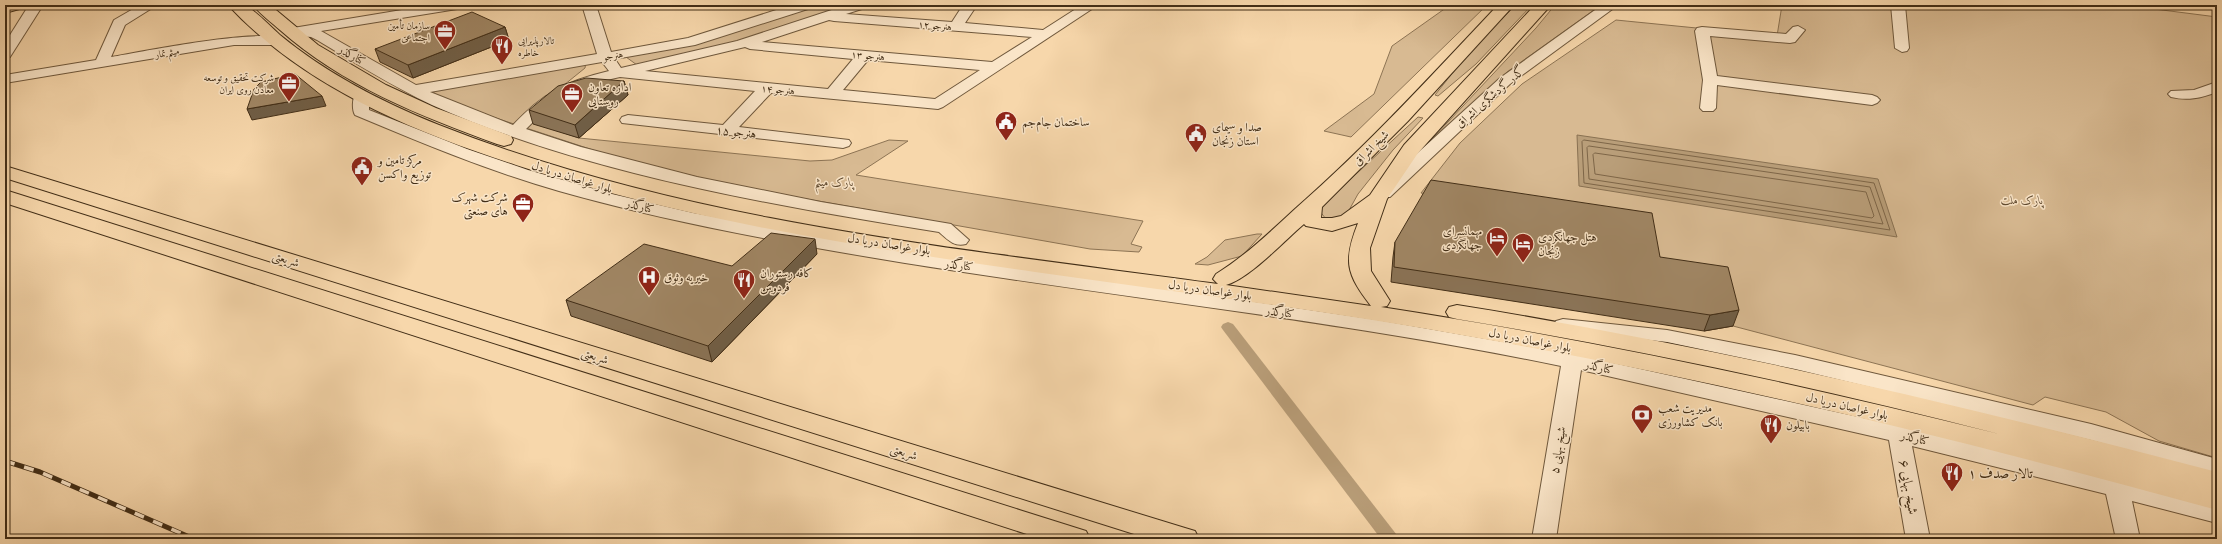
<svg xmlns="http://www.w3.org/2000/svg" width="2222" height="544" font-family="'Sorts Mill Goudy',Amiri,serif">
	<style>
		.green { fill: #d8ba92; stroke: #8d7454 }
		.water { fill: #b99e79; stroke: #897152 }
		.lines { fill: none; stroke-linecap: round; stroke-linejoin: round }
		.shore { stroke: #7e6648; stroke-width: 1 }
		.canal { fill: #b99e79; fill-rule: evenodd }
		.minor-casing { stroke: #6f583c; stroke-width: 2 }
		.major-casing { stroke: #422e17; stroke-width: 2 }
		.highway-casing { stroke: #422e17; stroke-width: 2 }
		.minor { fill: #fae5c8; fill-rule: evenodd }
		.major { fill: #f7d7ab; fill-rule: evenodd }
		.highway { fill: #f7d7ab; fill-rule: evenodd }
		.rail-casing { stroke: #422e17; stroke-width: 5 }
		.rail { stroke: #fae5c8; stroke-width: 3.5; stroke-dasharray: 10; stroke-linecap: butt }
		.wall { fill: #8a7356; stroke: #422e17 }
		.shaded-wall { fill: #705e46; stroke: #422e17 }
		.building { fill: #a08664; stroke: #422e17 }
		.labels { text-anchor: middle; stroke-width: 3; stroke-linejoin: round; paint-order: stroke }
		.far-poi-label { font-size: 10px; fill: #422e17; stroke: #fae5c8; text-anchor: end }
		.far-street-label { font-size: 10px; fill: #422e17; stroke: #fae5c8 }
		.street-label { font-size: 12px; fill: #422e17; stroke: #fae5c8 }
		.poi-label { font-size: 12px; fill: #422e17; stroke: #fae5c8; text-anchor: start }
		.park-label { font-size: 12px; font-style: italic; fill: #604a30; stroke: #fae5c8 }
		.near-poi-label { font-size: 14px; fill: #422e17; stroke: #fae5c8; text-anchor: start }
		.near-street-label { font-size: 14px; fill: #422e17; stroke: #fae5c8 }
	</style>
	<rect width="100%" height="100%" fill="#f7d7ab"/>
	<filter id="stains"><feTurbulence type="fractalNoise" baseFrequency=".005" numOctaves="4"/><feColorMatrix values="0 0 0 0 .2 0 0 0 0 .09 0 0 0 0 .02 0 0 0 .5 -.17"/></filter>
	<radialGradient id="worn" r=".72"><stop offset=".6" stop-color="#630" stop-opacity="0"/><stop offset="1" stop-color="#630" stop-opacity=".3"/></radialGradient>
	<!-- green -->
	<g class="green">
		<path d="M817,5H849L745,40L637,65L626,57L694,45Z"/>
		<path d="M1450,5H1487L1351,137L1324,131L1374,94L1392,46Z"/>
		<path d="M1516,5H1532L1476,64L1438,96L1435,95L1470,51Z"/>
		<path d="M1555,5H1601L1507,72L1404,169L1536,28Z"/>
		<path d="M1782,5H2123L2217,17V458L2159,441L2106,412L2045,397L2033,405L1733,326L1723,282L1655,272L1647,228L1421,193L1460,143L1522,84L1616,20L1777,36Z"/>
		<path d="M586,62L585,68L522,119L579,138L810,161L832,160L889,140L908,141L856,175L1143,221L1131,244L1142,247L1139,252L1090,249L784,195L709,180L602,153L426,95L437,89Z"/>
		<path d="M1418,117L1423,118L1393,150L1358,194L1348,212L1340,217L1326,219L1318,209Z"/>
		<path d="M1257,234H1262L1242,256L1208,265L1195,264L1207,257L1225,240Z"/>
	</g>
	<!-- water -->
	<path class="water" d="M1577,135L1878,179L1897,237L1579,186Z"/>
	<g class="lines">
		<!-- shore -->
		<g class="shore">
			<path d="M1584,140L1874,183L1890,230L1584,183L1582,142Z"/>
			<path d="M1589,146L1870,187L1883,224L1589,179L1587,148Z"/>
			<path d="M1595,153L1866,192L1874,216L1872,218L1595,174L1593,155Z"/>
		</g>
		<!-- canal -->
		<path class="canal" d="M1228,322L1233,324L1400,539H1381L1223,330L1221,327L1223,324Z"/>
		<!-- minor casing -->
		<g class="minor-casing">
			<g id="minor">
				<path d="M29,5H43L10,57L5,58V43Z"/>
				<path d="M140,5H157L125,25L111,57C135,53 273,25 284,41L277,45H234L5,83V75L96,60L114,20Z"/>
				<path d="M432,5H464L457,9L321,31L416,85L597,54L582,5H596L611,52L688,38L792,5H813L811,8L695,45L615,59L621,68L737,41L847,5H867L865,8L846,14L952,22L963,5H977L965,23L1043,30L1082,5H1098L943,107L938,109L771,93L739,127L849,140L851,143L849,146L843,148L622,123L620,120L622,117L628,115L723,125L755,91L620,77L589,84L561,98L538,117L526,129L581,147L697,177L821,202L951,224L969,240L966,244C954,247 948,240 939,232C772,205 587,174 432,105C392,86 355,63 317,40L311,37L288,35L286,32L293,28ZM829,20L834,21L1032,37L992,62L762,42ZM745,47L750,49L853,59L828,89L645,71ZM868,60L980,70L935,99L843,90ZM602,62L609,71C566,81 543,93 513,125L430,92Z"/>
				<path d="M1602,5H1618L1510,84L1390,197H1378L1375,193L1378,189L1500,78Z"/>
				<path d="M1891,5H1905L1909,48L1907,51L1902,52L1895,48Z"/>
				<path d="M1798,26L1805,30L1795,42L1790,43L1710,36L1717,76L1872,95L1877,97L1880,100L1877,103L1872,105L1717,85L1716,108L1713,111H1703L1700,108L1703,80L1695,31L1697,28L1702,27L1786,34L1793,27Z"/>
				<path d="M2217,82V92C2201,98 2188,101 2171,97L2168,94L2171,91L2194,90Z"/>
				<path d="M361,91L366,93L369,96V110L467,149L528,170L612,194L693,213L867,245L1377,320L1572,354L1899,426L2217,505V523L2132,501L2140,539H2116L2106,494L1912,446L1930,539H1906L1889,440L1581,370L1556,539H1532L1561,366C1344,321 1123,298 905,263C789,244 672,223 559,191C489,171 422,143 355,115C352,110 352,98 356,93Z"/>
				<path d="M1563,319L1667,330L1795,355L2091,424L2217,459V475L2091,440L1795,369L1667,342L1556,329L1553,325L1556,321Z"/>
			</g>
		</g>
		<!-- major casing -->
		<g class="major-casing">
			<g id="major">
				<path d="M5,5H26L23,8L5,13Z"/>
				<path d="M228,5C233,5 240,4 244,5C253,8 272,28 280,35C327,74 382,102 439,125C686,223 956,248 1218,284L1213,279L1216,274C1245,256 1270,232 1295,209C1367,146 1432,75 1498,5H1514L1408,121L1322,207L1321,218H1332L1341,216L1370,195L1404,145L1535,5H1551L1418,153L1387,199L1370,248L1371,271L1390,301L1387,306L1381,307C1589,339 1795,383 1999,434C1820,388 1640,349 1457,319L1449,317L1446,312L1449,307L1457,305C1714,346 1966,406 2217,472V510C1973,443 1727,382 1478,338C1331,311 1183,293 1035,272C860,247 685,220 516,165C412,131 304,87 228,5ZM1358,223C1343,261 1346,274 1371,306L1226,285C1249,279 1285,240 1304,224L1306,226L1332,231Z"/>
				<path d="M253,5H270L318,45L386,85L436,108L511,136L513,140L511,144L504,146L497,144C420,116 342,85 280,30C271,22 260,14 253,5Z"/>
			</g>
		</g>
		<!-- highway casing -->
		<g class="highway-casing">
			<g id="highway">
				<path d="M5,166L1185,528L1195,531L1199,539H1150L5,178Z"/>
				<path d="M5,190L1086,531L1090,539H1042L5,203Z"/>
			</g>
		</g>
		<!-- minor -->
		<use href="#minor" class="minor"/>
		<!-- major -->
		<use href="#major" class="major"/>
		<!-- highway -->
		<use href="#highway" class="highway"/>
		<!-- rail casing -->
		<g class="rail-casing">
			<path id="rail" d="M5,461L40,472L194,539"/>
		</g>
		<!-- rail -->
		<use href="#rail" class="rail"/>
	</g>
	<!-- wall -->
	<g class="wall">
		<path d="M505,27L509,40L413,78L380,62L375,49Z"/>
		<path d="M624,81L628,95L579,138L533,124L529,110Z"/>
		<path d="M1395,242L1660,257L1733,326L1704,331L1391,282L1393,257Z"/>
		<path d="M817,254L712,362L571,316L566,300Z"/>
	</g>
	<!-- shaded-wall -->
	<g class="shaded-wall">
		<path d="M505,27L509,40L413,78L408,65Z"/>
		<path d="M624,81L628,95L579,138L575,125Z"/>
		<path d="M322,96L326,106L252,120L247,109Z"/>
		<path d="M815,239L817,254L712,362L708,346Z"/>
		<path d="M1739,310L1733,326L1704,331L1710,315Z"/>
	</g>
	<!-- building -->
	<g class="building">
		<path d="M472,12L505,27L408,65L375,49Z"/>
		<path d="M295,74L322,96L247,109L254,89L261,82Z"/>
		<path d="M586,78L624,81L575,125L529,110L558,86Z"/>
		<path d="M1431,180L1652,213L1660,257L1728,267L1739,310L1710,315L1394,267L1395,242Z"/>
		<path d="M771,233L815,239L708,346L566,300L644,244L732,266Z"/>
	</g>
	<!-- icons -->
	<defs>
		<g id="office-pin" transform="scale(1.15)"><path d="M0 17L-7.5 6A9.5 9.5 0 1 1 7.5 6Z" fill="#8f2418" stroke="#fae5c8"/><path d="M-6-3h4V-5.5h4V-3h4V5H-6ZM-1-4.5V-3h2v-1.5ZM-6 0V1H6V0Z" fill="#fff"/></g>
		<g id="restaurant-pin" transform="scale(1.15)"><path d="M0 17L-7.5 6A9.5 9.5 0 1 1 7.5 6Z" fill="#8f2418" stroke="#fae5c8"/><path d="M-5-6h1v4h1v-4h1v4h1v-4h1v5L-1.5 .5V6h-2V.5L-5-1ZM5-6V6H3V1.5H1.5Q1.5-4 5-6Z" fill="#fff"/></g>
		<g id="civic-pin" transform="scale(1.15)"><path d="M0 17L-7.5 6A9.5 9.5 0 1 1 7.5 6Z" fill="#8f2418" stroke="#fae5c8"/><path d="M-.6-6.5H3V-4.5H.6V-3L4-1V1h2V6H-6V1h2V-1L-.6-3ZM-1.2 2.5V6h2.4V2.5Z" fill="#fff"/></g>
		<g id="hotel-pin" transform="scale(1.15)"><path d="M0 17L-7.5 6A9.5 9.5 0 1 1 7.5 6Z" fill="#8f2418" stroke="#fae5c8"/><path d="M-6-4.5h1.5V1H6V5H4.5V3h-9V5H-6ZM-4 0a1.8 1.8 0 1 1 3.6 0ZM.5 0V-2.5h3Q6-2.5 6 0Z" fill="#fff"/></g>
		<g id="hospital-pin" transform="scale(1.15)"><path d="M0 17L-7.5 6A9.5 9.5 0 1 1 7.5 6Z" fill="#8f2418" stroke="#fae5c8"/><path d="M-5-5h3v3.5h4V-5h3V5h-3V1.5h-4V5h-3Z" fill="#fff"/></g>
		<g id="bank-pin" transform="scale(1.15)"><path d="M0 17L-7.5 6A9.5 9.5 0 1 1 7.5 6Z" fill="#8f2418" stroke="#fae5c8"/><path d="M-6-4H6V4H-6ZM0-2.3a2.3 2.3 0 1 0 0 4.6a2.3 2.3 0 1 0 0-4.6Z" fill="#fff"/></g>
	</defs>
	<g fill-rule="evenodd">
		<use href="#office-pin" x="445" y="31"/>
		<use href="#restaurant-pin" x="502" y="46"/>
		<use href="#office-pin" x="289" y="83"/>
		<use href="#office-pin" x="572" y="94"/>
		<use href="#civic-pin" x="1006" y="122"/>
		<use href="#civic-pin" x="1196" y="134"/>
		<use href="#civic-pin" x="362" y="167"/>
		<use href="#office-pin" x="523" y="204"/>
		<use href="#hotel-pin" x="1497" y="238"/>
		<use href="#hotel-pin" x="1523" y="244"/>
		<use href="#hospital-pin" x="649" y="277"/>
		<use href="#restaurant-pin" x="744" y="280"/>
		<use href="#bank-pin" x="1642" y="415"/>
		<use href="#restaurant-pin" x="1771" y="425"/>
		<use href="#restaurant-pin" x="1952" y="473"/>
	</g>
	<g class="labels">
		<!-- far-poi labels -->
		<g class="far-poi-label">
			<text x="430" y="29">سازمان تأمین<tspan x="430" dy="12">اجتماعی</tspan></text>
			<text x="518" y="44" text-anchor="start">تالارپذیرایی<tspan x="518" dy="12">خاطره</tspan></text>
			<text x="274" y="81">شرکت تحقیق و توسعه<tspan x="274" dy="12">معادن روی ایران</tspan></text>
		</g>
		<!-- far-street labels -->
		<g class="far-street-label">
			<text transform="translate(935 25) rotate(5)" y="4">هنرجو ۱۲</text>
			<text transform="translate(167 52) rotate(-10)" y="4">میثم تمار</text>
			<text transform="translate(613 55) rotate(-10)" y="4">هنرجو</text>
			<text transform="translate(868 55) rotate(5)" y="4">هنرجو ۱۳</text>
			<text transform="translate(778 89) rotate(5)" y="4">هنرجو ۱۴</text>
		</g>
		<!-- street labels -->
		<g class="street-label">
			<text transform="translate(352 55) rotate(30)" y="4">کنارگذر</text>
			<text transform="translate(1490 97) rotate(-41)" y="4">گدر گردشگری اشراق</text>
			<text transform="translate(736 132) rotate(6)" y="4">هنرجو ۱۵</text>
			<text transform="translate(1371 148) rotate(-45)" y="4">شیخ اشراق</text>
			<text transform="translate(572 177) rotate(17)" y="4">بلوار غواصان دریا دل</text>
			<text transform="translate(640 206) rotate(14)" y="4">کنارگذر</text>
			<text transform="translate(889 244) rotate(9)" y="4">بلوار غواصان دریا دل</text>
			<text transform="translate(286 259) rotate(17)" y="4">شریعتی</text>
			<text transform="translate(959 265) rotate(8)" y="4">کنارگذر</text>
			<text transform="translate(1210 290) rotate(8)" y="4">بلوار غواصان دریا دل</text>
			<text transform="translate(1280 312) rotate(8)" y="4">کنارگذر</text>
			<text transform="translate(1530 340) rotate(11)" y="4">بلوار غواصان دریا دل</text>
			<text transform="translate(595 356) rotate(17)" y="4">شریعتی</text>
			<text transform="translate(1599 367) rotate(13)" y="4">کنارگذر</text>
			<text transform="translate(1847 406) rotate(13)" y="4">بلوار غواصان دریا دل</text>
			<text transform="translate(1915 438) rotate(14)" y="4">کنارگذر</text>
			<text transform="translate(1558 450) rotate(-81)" y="4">شیخ بهایی ۵</text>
			<text transform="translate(904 452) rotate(17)" y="4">شریعتی</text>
		</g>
		<!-- poi labels -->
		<g class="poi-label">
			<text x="588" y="91">اداره تعاون<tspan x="588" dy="14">روستایی</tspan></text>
			<text x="1022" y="126">ساختمان جام‌جم</text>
			<text x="1212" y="131">صدا و سیمای<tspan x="1212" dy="14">استان زنجان</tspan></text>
			<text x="378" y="164">مرکز تامین و<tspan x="378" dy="14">توزیع واکسن</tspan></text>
			<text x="508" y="201" text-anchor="end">شرکت شهرک<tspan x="508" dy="14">های صنعتی</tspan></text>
			<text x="1482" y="235" text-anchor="end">مهمانسرای<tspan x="1482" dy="14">جهانگردی</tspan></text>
			<text x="1538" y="241">هتل جهانگردی<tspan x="1538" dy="14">زنجان</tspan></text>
			<text x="760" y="277">کافه رستوران<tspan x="760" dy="14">فردوس</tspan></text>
			<text x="664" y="281">خیریه وثوق</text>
			<text x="1658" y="412">مدیریت شعب<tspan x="1658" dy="14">بانک کشاورزی</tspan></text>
			<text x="1786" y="429">بابیلون</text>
		</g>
		<!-- park labels -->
		<g class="park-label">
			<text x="834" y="186">پارک میثم</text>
			<text x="2022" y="204">پارک ملت</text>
		</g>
		<!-- near-poi labels -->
		<g class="near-poi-label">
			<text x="1968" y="478">تالار صدف ۱</text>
		</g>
		<!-- near-street labels -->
		<g class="near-street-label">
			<text transform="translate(1909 487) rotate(80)" y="5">شیخ بهایی ۶</text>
		</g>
	</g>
	<!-- margin -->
	<rect width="2222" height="544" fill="none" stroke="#f7d7ab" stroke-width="20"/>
	<rect x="6" y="6" width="2210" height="532" fill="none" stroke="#422e17" stroke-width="2"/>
	<rect x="10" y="10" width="2202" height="524" fill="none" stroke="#422e17"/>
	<rect width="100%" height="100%" filter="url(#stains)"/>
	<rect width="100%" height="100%" fill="url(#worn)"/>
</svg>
